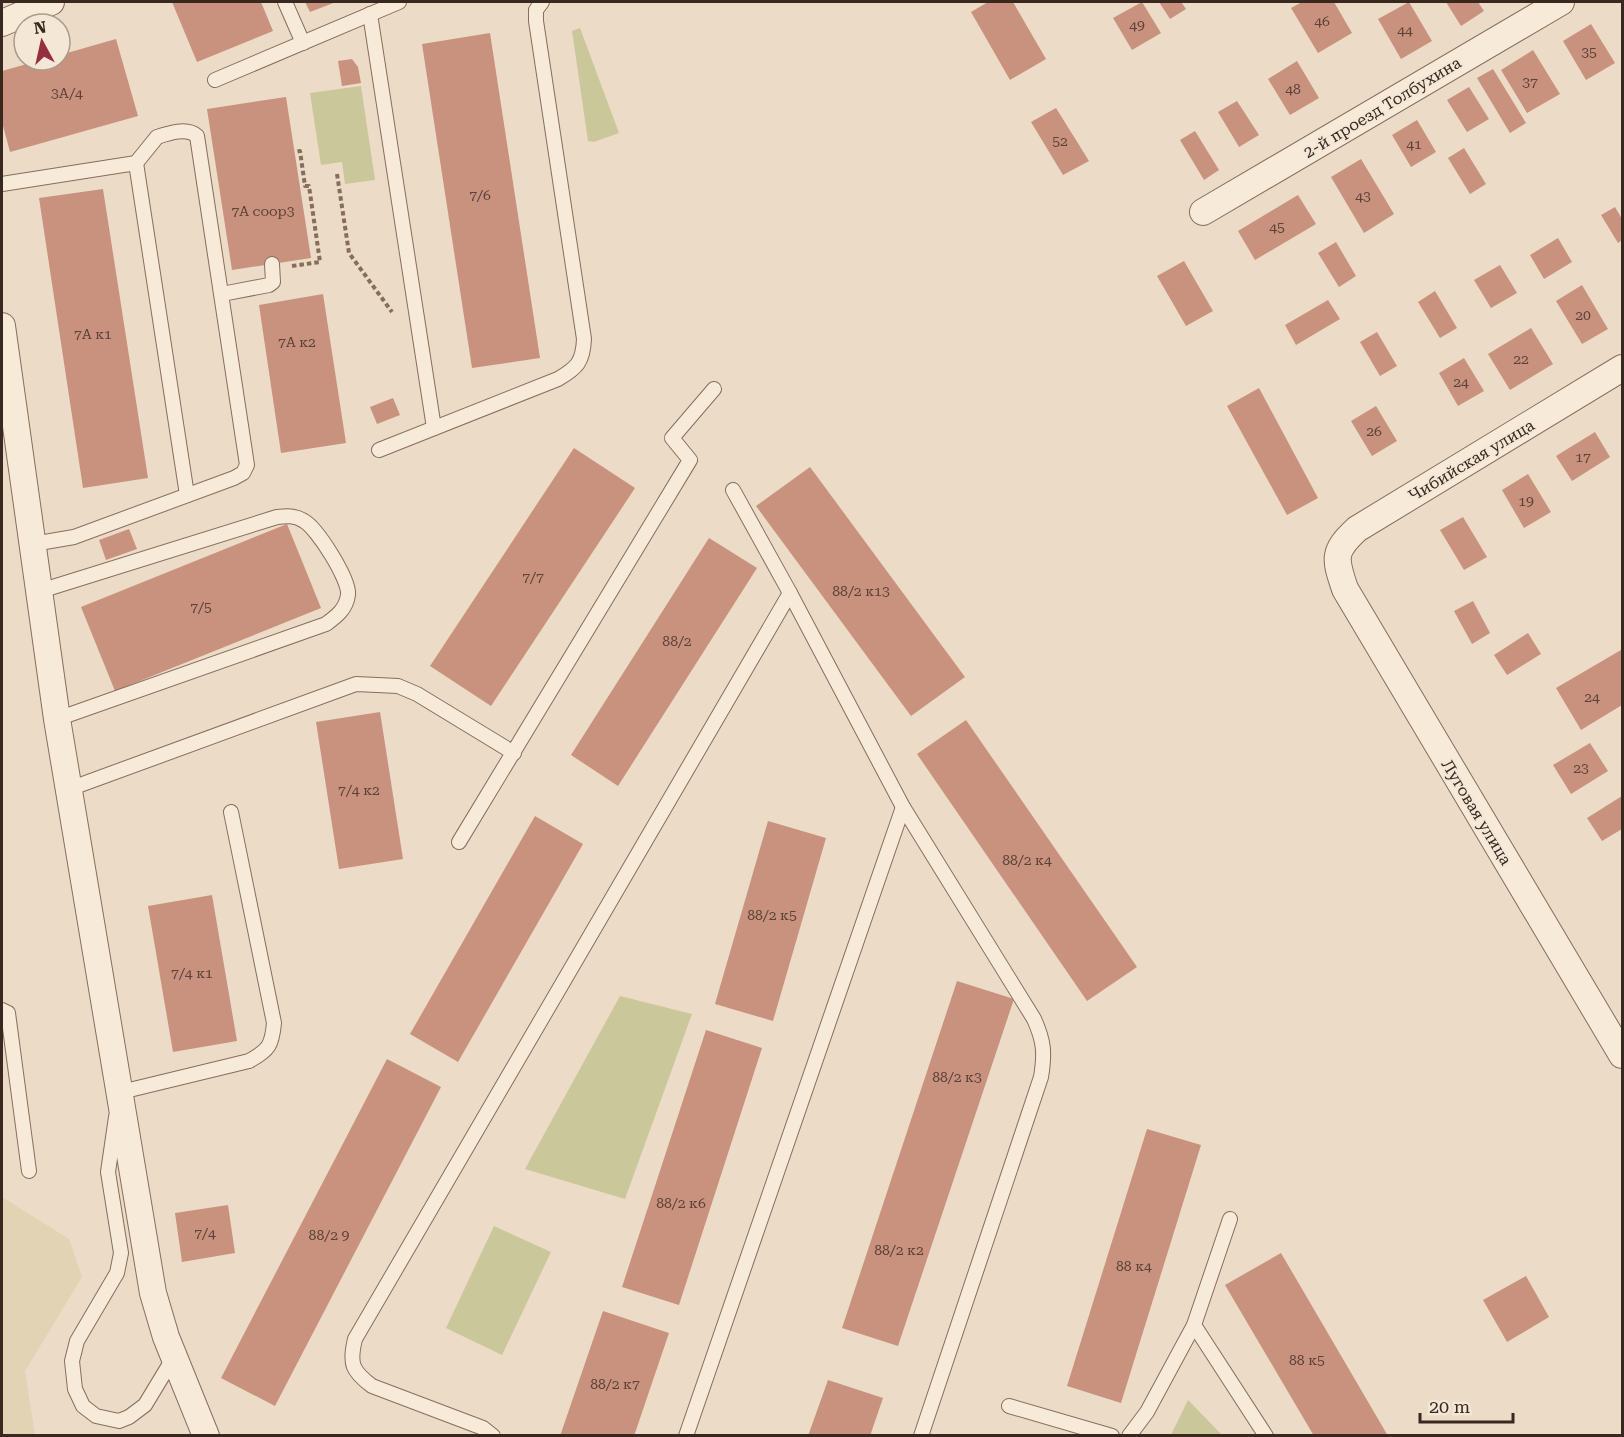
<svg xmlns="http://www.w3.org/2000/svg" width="1624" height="1437" font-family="'Roboto Serif',serif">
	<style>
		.farmland { fill: #e2d3b4 }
		.green { fill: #cac89b }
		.building { fill: #c9927e }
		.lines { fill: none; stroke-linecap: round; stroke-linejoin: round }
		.service-casing { stroke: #876d5d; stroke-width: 16 }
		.minor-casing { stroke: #876d5d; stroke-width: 28 }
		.path { stroke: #876d5d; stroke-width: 4; stroke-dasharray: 4.5 3; stroke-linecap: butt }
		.service { stroke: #f7ead9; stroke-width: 14 }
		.minor { stroke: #f7ead9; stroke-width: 26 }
		.labels { text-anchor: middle; stroke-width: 4.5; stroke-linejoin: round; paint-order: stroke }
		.number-label { font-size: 14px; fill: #5c4238 }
		.street-label { font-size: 16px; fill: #382820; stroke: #f4e7d6 }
	</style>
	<rect width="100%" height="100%" fill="#ecdbc6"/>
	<!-- farmland -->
	<path class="farmland" d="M2,1197L69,1239L82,1277L25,1371L35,1435H2Z"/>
	<!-- green -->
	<g class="green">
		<path d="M580,28L619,133L594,142L588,141L572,31Z"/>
		<path d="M361,86L375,180L345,184L342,162L321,165L310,93Z"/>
		<path d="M620,996L692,1014L625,1199L525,1169Z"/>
		<path d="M494,1226L551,1252L502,1355L446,1328Z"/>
		<path d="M1188,1400L1222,1435H1171Z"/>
	</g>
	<!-- building -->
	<g class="building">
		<path d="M172,2H261L273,31L197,62Z"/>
		<path d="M305,2H336L310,12Z"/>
		<path d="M988,2H1013L1046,59L1010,80L971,12Z"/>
		<path d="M1142,2L1161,33L1132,50L1113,18Z"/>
		<path d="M1159,2H1181L1186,9L1170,19Z"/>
		<path d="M1302,2H1334L1352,33L1318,53L1291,8Z"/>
		<path d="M1409,2L1432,41L1401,59L1378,19Z"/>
		<path d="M1446,2H1478L1484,11L1461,26Z"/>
		<path d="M1591,24L1615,63L1586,80L1563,41Z"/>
		<path d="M490,33L540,358L472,368L422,44Z"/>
		<path d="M116,39L138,116L10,152L2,122V71L41,60H60V55Z"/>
		<path d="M1533,50L1560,94L1527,113L1501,70Z"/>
		<path d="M352,59L358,67L361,83L342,86L338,61Z"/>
		<path d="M1297,61L1319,98L1290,115L1268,79Z"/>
		<path d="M1493,69L1526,123L1510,133L1477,78Z"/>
		<path d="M1469,87L1489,119L1467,132L1447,100Z"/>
		<path d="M286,97L311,258L232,270L207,109Z"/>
		<path d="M1237,101L1259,135L1239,147L1218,112Z"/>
		<path d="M1056,108L1089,161L1063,175L1031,122Z"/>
		<path d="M1417,120L1436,152L1411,167L1392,135Z"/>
		<path d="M1195,131L1219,170L1204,180L1180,140Z"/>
		<path d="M1464,148L1486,184L1470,194L1448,158Z"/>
		<path d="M1361,159L1394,214L1364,233L1331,177Z"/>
		<path d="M103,189L148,478L83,488L39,198Z"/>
		<path d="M1298,195L1316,224L1255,260L1238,231Z"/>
		<path d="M1615,207L1622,219V240L1618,243L1601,215Z"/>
		<path d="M1558,238L1572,262L1544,279L1530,255Z"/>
		<path d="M1336,242L1356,276L1339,287L1318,253Z"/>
		<path d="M1184,261L1213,311L1186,326L1157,276Z"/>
		<path d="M1500,265L1517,293L1491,308L1474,280Z"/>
		<path d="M1582,285L1608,329L1582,344L1556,301Z"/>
		<path d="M1435,291L1457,328L1440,338L1418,302Z"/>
		<path d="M323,294L346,443L281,453L259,305Z"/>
		<path d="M1328,300L1340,319L1296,345L1285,325Z"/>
		<path d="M1531,328L1553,364L1510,390L1488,354Z"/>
		<path d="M1377,332L1397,366L1380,376L1360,342Z"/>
		<path d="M1464,358L1484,391L1458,406L1439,373Z"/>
		<path d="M1259,388L1318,498L1287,515L1227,406Z"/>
		<path d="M393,398L400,415L377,424L370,407Z"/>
		<path d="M1376,406L1397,441L1372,456L1351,421Z"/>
		<path d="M1595,432L1610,457L1572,481L1556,456Z"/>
		<path d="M574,448L635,488L491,706L430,666Z"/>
		<path d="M810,467L965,677L911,716L756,506Z"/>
		<path d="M1528,474L1551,512L1524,528L1502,490Z"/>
		<path d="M1463,517L1487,557L1464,570L1440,530Z"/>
		<path d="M287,524L321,608L115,691L81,607Z"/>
		<path d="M129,529L137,549L106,560L99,540Z"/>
		<path d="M709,538L757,568L618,786L571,755Z"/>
		<path d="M1473,601L1490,633L1472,644L1454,611Z"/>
		<path d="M1528,633L1541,654L1507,675L1494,655Z"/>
		<path d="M1621,650L1622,653V705L1581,730L1556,688Z"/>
		<path d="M380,712L403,859L339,869L316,722Z"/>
		<path d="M966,720L1137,967L1087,1001L917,754Z"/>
		<path d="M1590,743L1608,771L1571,794L1553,765Z"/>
		<path d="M1622,796V829L1602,841L1587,818Z"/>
		<path d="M535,816L583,844L458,1062L410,1034Z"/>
		<path d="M768,821L826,838L773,1021L715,1004Z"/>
		<path d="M212,895L237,1041L173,1052L148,906Z"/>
		<path d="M957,981L1014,999L898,1346L842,1328Z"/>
		<path d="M706,1030L762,1048L679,1305L622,1287Z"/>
		<path d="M387,1059L441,1087L275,1406L221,1378Z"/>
		<path d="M1147,1129L1201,1145L1121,1403L1067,1386Z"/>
		<path d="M228,1205L235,1253L182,1262L175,1213Z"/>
		<path d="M1281,1253L1388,1436H1314L1225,1285Z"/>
		<path d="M1526,1276L1549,1317L1507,1342L1483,1300Z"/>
		<path d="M603,1311L669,1333L634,1436H560Z"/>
		<path d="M828,1380L883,1398L870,1436H808Z"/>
	</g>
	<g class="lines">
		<!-- service casing -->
		<g class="service-casing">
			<g id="service">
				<path d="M285,2L303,43"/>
				<path d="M370,14L434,428"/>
				<path d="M215,80L399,2"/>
				<path d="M2,184L136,163L187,495"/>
				<path d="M222,294L269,285L273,282L272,264"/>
				<path d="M379,450L558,379C577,368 583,362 584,339L536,21V10L542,2"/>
				<path d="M733,490L790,593"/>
				<path d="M33,544L74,537L234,478L243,473L247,465L197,136C187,127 169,133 157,137L136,163"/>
				<path d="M40,591L277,517C286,516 295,515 304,521C317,528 350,580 348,595C346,609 337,616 326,624L57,719"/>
				<path d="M69,789L356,684L398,686L417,694L514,753"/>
				<path d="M459,842L690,460L672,438L714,389"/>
				<path d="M2,1010L8,1013L29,1171"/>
				<path d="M120,1098L121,1092L249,1061C269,1050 272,1045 274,1023L231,812"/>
				<path d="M116,1117L108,1172L121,1253L117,1273L77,1341L72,1361L75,1389L83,1406L96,1416L119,1421L129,1417L145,1405L174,1357"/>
				<path d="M1194,1325L1266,1436"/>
				<path d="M1009,1406L1112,1436"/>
				<path d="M493,1436L483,1428L372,1386C352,1371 349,1364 355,1339L790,593L903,807L1034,1019C1044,1041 1045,1053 1041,1077L921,1436"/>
				<path d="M686,1436L903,807"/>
				<path d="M1129,1436L1147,1412L1194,1325L1230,1219"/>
			</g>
		</g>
		<!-- minor casing -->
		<g class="minor-casing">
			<g id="minor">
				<path d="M2,23L51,2"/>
				<path d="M1203,212L1561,2"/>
				<path d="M2,326L57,719L153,1293L166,1337L206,1436"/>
				<path d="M1622,368L1357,529C1332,552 1335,559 1345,589L1622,1055"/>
			</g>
		</g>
		<!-- path -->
		<g class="path">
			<path d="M337,174L349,253L392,312"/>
			<path d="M292,266L320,262L309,186H305L300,151L295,152"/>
		</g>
		<!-- service -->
		<use href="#service" class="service"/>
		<!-- minor -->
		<use href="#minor" class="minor"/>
	</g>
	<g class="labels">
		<!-- number labels -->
		<g class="number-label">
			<text x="1322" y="26">46</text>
			<text x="1137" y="30">49</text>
			<text x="1405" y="35">44</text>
			<text x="1589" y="57">35</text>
			<text x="1530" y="87">37</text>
			<text x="1293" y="94">48</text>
			<text x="67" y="98">3А/4</text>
			<text x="1060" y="146">52</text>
			<text x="1414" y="149">41</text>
			<text x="480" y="200">7/6</text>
			<text x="1363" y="201">43</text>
			<text x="263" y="216">7А соор3</text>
			<text x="1277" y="232">45</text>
			<text x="1583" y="320">20</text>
			<text x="93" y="339">7А к1</text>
			<text x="297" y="347">7А к2</text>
			<text x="1521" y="364">22</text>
			<text x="1461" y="387">24</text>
			<text x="1374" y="436">26</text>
			<text x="1583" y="462">17</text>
			<text x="1526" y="506">19</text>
			<text x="533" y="582">7/7</text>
			<text x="861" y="596">88/2 к13</text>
			<text x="201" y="612">7/5</text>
			<text x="677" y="646">88/2</text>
			<text x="1592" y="702">24</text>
			<text x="1581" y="773">23</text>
			<text x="359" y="795">7/4 к2</text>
			<text x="1027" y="865">88/2 к4</text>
			<text x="772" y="920">88/2 к5</text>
			<text x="192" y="978">7/4 к1</text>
			<text x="957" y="1082">88/2 к3</text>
			<text x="681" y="1208">88/2 к6</text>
			<text x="205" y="1238">7/4</text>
			<text x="329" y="1240">88/2 9</text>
			<text x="899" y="1255">88/2 к2</text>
			<text x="1134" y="1271">88 к4</text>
			<text x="1307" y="1365">88 к5</text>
			<text x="615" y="1389">88/2 к7</text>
		</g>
		<!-- street labels -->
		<g class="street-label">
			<text transform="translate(1382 107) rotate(-31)" y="6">2-й проезд Толбухина</text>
			<text transform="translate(1471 460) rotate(-31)" y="6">Чибийская улица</text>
			<text transform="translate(1477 812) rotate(59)" y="6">Луговая улица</text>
		</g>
	</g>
	<!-- border -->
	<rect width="1624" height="1437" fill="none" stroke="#382820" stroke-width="6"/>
	<!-- north arrow -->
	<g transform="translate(42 42) rotate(352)"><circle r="28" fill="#f4e7d6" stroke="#a99b8d" stroke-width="1.5"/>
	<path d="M0-4.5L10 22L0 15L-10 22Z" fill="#932f3f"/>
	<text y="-9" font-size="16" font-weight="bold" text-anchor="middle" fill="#382820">N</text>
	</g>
	<!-- scale -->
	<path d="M1420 1413v9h93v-9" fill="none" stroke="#382820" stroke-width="3"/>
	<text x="1429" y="1413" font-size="18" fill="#382820" stroke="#f4e7d6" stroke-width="4.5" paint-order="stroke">20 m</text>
</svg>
